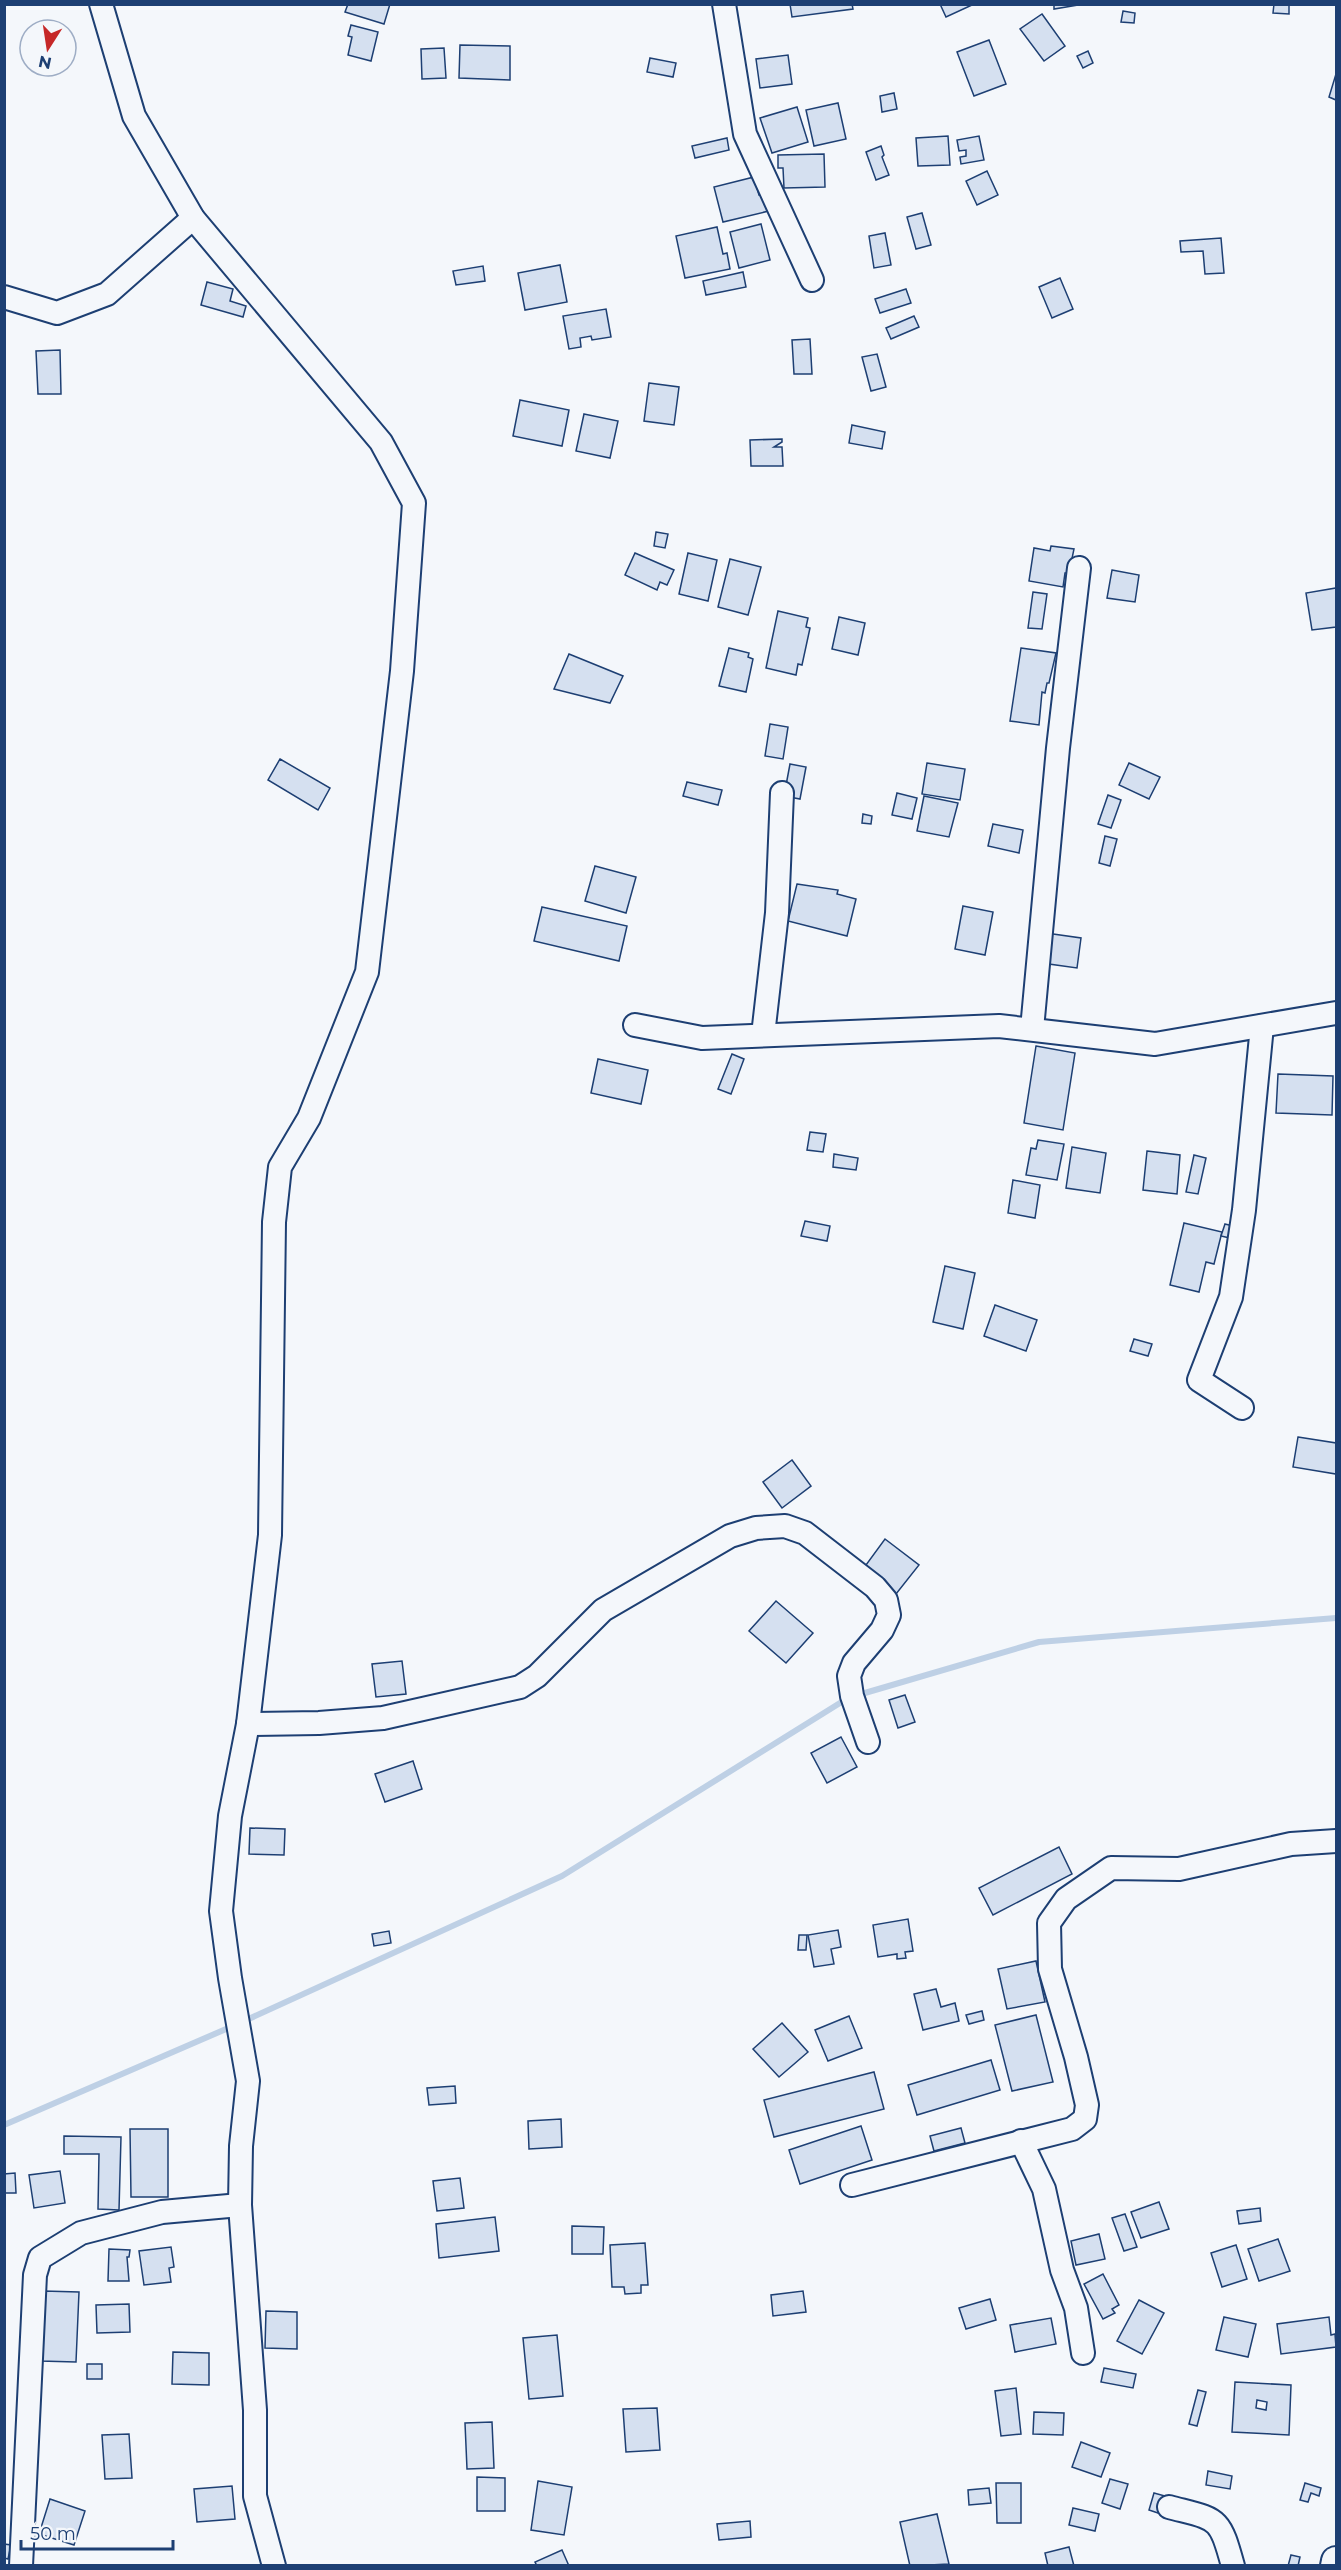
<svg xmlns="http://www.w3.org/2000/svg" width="1341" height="2570" font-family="Montserrat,sans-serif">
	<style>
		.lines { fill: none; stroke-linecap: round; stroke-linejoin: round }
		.stream { stroke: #bed0e5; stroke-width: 6 }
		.building { fill: #d5e0f0; stroke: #1d3f73; stroke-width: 1.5; fill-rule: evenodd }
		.minor-casing { stroke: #1d3f73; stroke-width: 26 }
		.major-casing { stroke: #1d3f73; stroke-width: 32 }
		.minor { stroke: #f4f7fb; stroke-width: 22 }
		.major { stroke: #f4f7fb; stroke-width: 28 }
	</style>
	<rect width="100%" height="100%" fill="#f4f7fb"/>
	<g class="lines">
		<!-- stream -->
		<g class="stream">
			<path d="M858,1695L1039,1642L1336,1618"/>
			<path d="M242,2022L562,1876L848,1698"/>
			<path d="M4,2125L233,2026"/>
		</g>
	</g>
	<!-- building -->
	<g class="building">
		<path d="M348,4H390L384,24L345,12Z"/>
		<path d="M790,4H852L853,9L792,17Z"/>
		<path d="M940,4H972V5L946,17Z"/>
		<path d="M1054,4H1084L1054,9Z"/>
		<path d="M1274,4H1289V14L1273,13Z"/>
		<path d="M1123,11L1135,13L1134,23L1121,22Z"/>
		<path d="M1042,14L1065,46L1044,61L1020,29Z"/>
		<path d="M351,25L378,32L371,61L348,55L352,37L348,36Z"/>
		<path d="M989,40L1006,84L974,96L957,52Z"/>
		<path d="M460,45L510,46V80L459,78Z"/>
		<path d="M444,48L446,78L422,79L421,49Z"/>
		<path d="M1088,51L1093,63L1083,68L1077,56Z"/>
		<path d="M788,55L792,84L760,88L756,59Z"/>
		<path d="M650,58L676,63L673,77L647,72Z"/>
		<path d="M1336,74V100L1329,97Z"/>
		<path d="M894,93L897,109L882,112L880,96Z"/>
		<path d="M838,103L846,139L814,146L806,110Z"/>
		<path d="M797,107L808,142L772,153L760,118Z"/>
		<path d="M948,136L950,165L918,166L916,138Z"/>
		<path d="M979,136L984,160L961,164L960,157L966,156V150L959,151L957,140Z"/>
		<path d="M727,138L729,150L695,158L692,146Z"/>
		<path d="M881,146L884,155L882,157L889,175L876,180L866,152Z"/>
		<path d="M824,154L825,187L784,188L783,168H778V155Z"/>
		<path d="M987,171L998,195L977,205L966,181Z"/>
		<path d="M754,177L759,195L770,197L773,210L723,222L714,187Z"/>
		<path d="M922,213L931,245L916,249L907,217Z"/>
		<path d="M761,224L770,260L739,268L730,232Z"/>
		<path d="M717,227L723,254L727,253L730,269L685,278L676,236Z"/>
		<path d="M885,233L891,265L874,268L869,236Z"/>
		<path d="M1221,238L1224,273L1205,274L1203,251L1181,252L1180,241Z"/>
		<path d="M560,265L567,302L525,310L518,273Z"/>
		<path d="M483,266L485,281L456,285L453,271Z"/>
		<path d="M743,272L746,287L706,295L703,281Z"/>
		<path d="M1060,278L1073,309L1052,318L1039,287Z"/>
		<path d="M207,282L233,289L230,301L246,306L243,317L201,305Z"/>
		<path d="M906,289L911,303L880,313L875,299Z"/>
		<path d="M606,309L611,337L592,340L591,336L580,338L581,347L569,349L563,316Z"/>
		<path d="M914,316L919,327L891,339L886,328Z"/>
		<path d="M810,339L812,374H794L792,340Z"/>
		<path d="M60,350L61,394H38L36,351Z"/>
		<path d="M877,354L886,387L871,391L862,357Z"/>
		<path d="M649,383L679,387L674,425L644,421Z"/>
		<path d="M520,400L569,410L562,446L513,436Z"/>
		<path d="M584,414L618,421L610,458L576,451Z"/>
		<path d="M852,425L885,432L882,449L849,443Z"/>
		<path d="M782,439V442L774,447H782L783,466H751L750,440Z"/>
		<path d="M656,532L668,534L665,548L654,546Z"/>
		<path d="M1051,546L1074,549L1069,573H1065L1063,587L1029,581L1034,548L1050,551Z"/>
		<path d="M635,553L674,570L667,585L660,582L657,590L625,575Z"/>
		<path d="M688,553L717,560L708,601L679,594Z"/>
		<path d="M730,559L761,567L748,615L718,607Z"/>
		<path d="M1112,570L1139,575L1135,602L1107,598Z"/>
		<path d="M1336,588V627L1312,630L1306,593Z"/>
		<path d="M1033,592L1047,594L1042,629L1028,628Z"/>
		<path d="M778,611L808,618L806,627L810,628L802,665L798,664L796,675L766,668Z"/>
		<path d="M839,617L865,623L858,655L832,649Z"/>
		<path d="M729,648L749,653L748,657L753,659L746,692L719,686Z"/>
		<path d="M1021,648L1056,653L1049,683H1047L1045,693L1042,692L1039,725L1010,721Z"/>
		<path d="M569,654L623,676L610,703L554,689Z"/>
		<path d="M770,724L788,727L783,759L765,756Z"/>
		<path d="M280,759L330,788L318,810L268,780Z"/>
		<path d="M927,763L965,769L960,800L922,794Z"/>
		<path d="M1129,763L1160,777L1149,799L1119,785Z"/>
		<path d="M790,764L806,767L800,799L784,796Z"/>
		<path d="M687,782L722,790L718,805L683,796Z"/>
		<path d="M897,793L917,798L912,819L892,815Z"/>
		<path d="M1108,795L1121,800L1111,828L1098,824Z"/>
		<path d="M924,796L958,803L949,837L917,831Z"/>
		<path d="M863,814L872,816L871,824L862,823Z"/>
		<path d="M993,824L1023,830L1019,853L988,846Z"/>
		<path d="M1105,836L1117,839L1110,866L1099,863Z"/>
		<path d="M595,866L636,877L626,913L585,901Z"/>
		<path d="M797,884L838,890L837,894L856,899L847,936L788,921Z"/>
		<path d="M963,906L993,912L985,955L955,949Z"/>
		<path d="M542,907L627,926L619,961L534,941Z"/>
		<path d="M1046,933L1081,938L1077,968L1042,963Z"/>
		<path d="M1036,1046L1075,1053L1063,1130L1024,1123Z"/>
		<path d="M732,1054L744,1059L731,1094L718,1089Z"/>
		<path d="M598,1059L648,1070L641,1104L591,1093Z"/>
		<path d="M1278,1074L1333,1076L1332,1115L1276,1113Z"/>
		<path d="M810,1132L826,1134L823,1152L807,1150Z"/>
		<path d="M1038,1140L1064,1144L1057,1180L1026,1175L1031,1148L1036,1149Z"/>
		<path d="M1072,1147L1106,1153L1100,1193L1066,1188Z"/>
		<path d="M1147,1151L1180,1155L1177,1194L1143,1190Z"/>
		<path d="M834,1154L858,1158L856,1170L833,1167Z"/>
		<path d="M1194,1155L1206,1158L1198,1194L1186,1192Z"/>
		<path d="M1013,1180L1040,1185L1035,1218L1008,1213Z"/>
		<path d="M805,1221L830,1226L827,1241L801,1236Z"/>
		<path d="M1184,1223L1222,1232L1214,1264L1206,1262L1199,1292L1170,1285Z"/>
		<path d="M1225,1224L1237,1227L1234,1239L1221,1236Z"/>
		<path d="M945,1266L975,1273L963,1329L933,1322Z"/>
		<path d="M995,1305L1037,1320L1026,1351L984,1336Z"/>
		<path d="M1134,1339L1152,1344L1148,1356L1130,1351Z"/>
		<path d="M1298,1437L1336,1443V1474L1293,1467Z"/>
		<path d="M792,1460L811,1486L782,1508L763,1482Z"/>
		<path d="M885,1539L919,1565L896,1594L863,1569Z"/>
		<path d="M776,1601L813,1633L786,1663L749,1631Z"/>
		<path d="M402,1661L406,1694L376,1697L372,1664Z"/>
		<path d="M905,1695L915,1722L898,1728L889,1700Z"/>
		<path d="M841,1737L857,1767L827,1783L811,1753Z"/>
		<path d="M413,1761L422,1789L385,1802L375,1774Z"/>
		<path d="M250,1828L285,1829L284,1855L249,1854Z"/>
		<path d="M1059,1847L1072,1874L993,1915L979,1888Z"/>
		<path d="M908,1919L913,1951L905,1952L906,1958L897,1959V1954L878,1957L873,1925Z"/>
		<path d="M838,1930L841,1947L831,1949L834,1964L814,1967L808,1935Z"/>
		<path d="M389,1931L391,1943L374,1946L372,1934Z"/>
		<path d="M799,1935H807L806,1950H798Z"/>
		<path d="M1036,1961L1045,2002L1007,2009L998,1969Z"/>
		<path d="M936,1989L941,2007L955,2003L959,2021L923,2030L914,1994Z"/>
		<path d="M982,2011L984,2020L969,2024L966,2015Z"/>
		<path d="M1036,2015L1053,2082L1012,2091L995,2025Z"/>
		<path d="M849,2016L862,2048L828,2061L815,2030Z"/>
		<path d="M782,2023L808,2052L779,2077L753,2049Z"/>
		<path d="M991,2060L1000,2090L917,2115L908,2085Z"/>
		<path d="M874,2072L884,2109L774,2137L764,2100Z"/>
		<path d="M455,2086L456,2103L429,2105L427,2088Z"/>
		<path d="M561,2119L562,2147L529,2149L528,2121Z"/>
		<path d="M861,2126L872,2160L800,2184L789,2150Z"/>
		<path d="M961,2128L965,2143L934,2151L930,2136Z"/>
		<path d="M130,2129H168V2197H131Z"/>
		<path d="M64,2136L121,2137L119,2210L98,2209L99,2154H64Z"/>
		<path d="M60,2171L65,2203L34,2208L29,2175Z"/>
		<path d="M15,2173L16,2193H4V2174Z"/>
		<path d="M460,2178L464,2208L437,2211L433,2181Z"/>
		<path d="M1159,2202L1169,2229L1141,2238L1131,2212Z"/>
		<path d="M1260,2208L1261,2221L1239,2224L1237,2211Z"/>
		<path d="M1125,2214L1137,2247L1124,2251L1112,2218Z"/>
		<path d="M495,2217L499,2251L439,2258L436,2224Z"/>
		<path d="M572,2226L604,2227L603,2254H572Z"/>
		<path d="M1099,2234L1105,2259L1076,2265L1071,2241Z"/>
		<path d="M1278,2239L1290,2271L1259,2281L1248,2249Z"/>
		<path d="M645,2243L648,2285H641V2293L625,2294L624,2287H612L610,2245Z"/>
		<path d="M1236,2245L1247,2279L1222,2287L1211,2253Z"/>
		<path d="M171,2247L174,2267L169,2268L171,2282L144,2285L139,2251Z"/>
		<path d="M109,2249L130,2250L129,2257H127L129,2281H108Z"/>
		<path d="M1103,2274L1119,2305L1112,2309L1115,2313L1103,2319L1084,2284Z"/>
		<path d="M43,2291L79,2292L76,2362L40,2361Z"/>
		<path d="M803,2291L806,2312L773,2316L771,2295Z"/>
		<path d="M990,2299L996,2320L966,2329L959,2308Z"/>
		<path d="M1139,2300L1164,2313L1142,2354L1117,2341Z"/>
		<path d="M129,2304L130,2332L97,2333L96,2305Z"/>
		<path d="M266,2311L297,2312V2349L265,2348Z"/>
		<path d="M1224,2317L1256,2324L1248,2357L1216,2350Z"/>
		<path d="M1329,2317L1331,2335L1335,2334L1336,2347L1281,2354L1277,2324Z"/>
		<path d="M1051,2318L1056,2344L1015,2352L1010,2325Z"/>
		<path d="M557,2335L563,2396L529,2399L523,2338Z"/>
		<path d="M173,2352L209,2353V2385L172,2384Z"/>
		<rect x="87" y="2364" width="15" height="15"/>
		<path d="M1104,2368L1136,2374L1133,2388L1101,2382Z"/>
		<path d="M1235,2382L1291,2385L1289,2435L1232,2432ZM1257,2400L1267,2402L1266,2410L1256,2408Z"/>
		<path d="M1016,2388L1021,2434L1001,2436L995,2391Z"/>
		<path d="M1198,2390L1206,2392L1197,2426L1189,2424Z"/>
		<path d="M657,2408L660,2450L626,2452L623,2409Z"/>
		<path d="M1034,2412L1064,2413L1063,2435L1033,2434Z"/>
		<path d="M492,2422L494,2468L467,2469L465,2423Z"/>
		<path d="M129,2434L132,2478L105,2479L102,2435Z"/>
		<path d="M1081,2442L1110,2453L1101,2477L1072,2467Z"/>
		<path d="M1208,2471L1232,2476L1230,2489L1206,2485Z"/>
		<path d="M477,2477L505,2478V2511H477Z"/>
		<path d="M1110,2479L1128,2484L1120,2509L1102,2503Z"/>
		<path d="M538,2481L572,2487L564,2535L531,2530Z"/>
		<path d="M996,2483H1021V2523H997Z"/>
		<path d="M1305,2483L1321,2488L1319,2496L1311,2493L1308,2502L1300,2500Z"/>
		<path d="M232,2486L235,2519L197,2522L194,2489Z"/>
		<path d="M989,2488L991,2503L969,2505L968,2490Z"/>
		<path d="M1154,2493L1165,2496L1164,2502L1161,2501L1158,2513L1149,2510Z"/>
		<path d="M50,2499L85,2511L74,2545L39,2534Z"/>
		<path d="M1073,2508L1099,2514L1095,2531L1069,2525Z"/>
		<path d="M937,2514L949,2564L910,2566L900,2522Z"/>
		<path d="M750,2521L751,2537L719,2540L717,2524Z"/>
		<path d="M4,2544L11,2545L8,2559L4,2558Z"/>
		<path d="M1069,2547L1074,2566H1048L1045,2553Z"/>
		<path d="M562,2550L569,2566H537L535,2562Z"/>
		<path d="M1291,2555L1300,2557L1298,2566H1288Z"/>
	</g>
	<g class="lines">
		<!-- minor casing -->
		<g class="minor-casing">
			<g id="minor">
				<path d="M101,4L134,116L193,218L381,442L414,503L402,671L367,972L309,1118L280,1167L274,1222L270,1535L248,1724L230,1816L221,1911L230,1978L248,2081L241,2146L240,2205L255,2410V2496L274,2566"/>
				<path d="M724,4L745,134L812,280"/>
				<path d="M4,297L57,313L107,294L193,218"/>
				<path d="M635,1025L702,1038L999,1026L1155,1044L1336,1013"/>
				<path d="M1032,1029L1058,748L1079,568"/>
				<path d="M763,1035L777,913L782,793"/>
				<path d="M1242,1408L1199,1380L1231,1297L1244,1210L1262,1026"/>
				<path d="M248,1724L319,1723L383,1718L520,1687L537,1676L603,1610L730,1536L756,1528L785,1526L805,1533L875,1587L886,1600L889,1615L882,1630L854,1663L849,1676L852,1696L868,1742"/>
				<path d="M1021,2141L1044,2189L1062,2270L1076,2308L1083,2353"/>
				<path d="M852,2185L1072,2129L1085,2119L1087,2105L1076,2057L1050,1969L1049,1923L1066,1899L1111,1868L1179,1869L1291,1844L1336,1841"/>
				<path d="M1169,2507C1218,2520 1219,2515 1233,2566"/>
				<path d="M21,2566L35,2275L40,2258L81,2233L162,2212L240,2205"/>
			</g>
		</g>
		<!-- major casing -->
		<g class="major-casing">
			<path id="major" d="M1335,2566L1336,2561"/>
		</g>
		<!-- minor -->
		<use href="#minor" class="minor"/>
		<!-- major -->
		<use href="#major" class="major"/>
	</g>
	<!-- border -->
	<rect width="1341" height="2570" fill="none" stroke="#1d3f73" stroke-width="12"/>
	<!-- north arrow -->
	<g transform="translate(48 48) rotate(192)"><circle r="28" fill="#f4f7fb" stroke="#9eadc5" stroke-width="1.5"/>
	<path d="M0-4.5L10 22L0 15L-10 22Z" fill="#c62828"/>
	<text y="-9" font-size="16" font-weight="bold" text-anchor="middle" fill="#1d3f73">N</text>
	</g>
	<!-- scale -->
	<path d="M21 2540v9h152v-9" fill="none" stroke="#1d3f73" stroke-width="3"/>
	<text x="30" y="2540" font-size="18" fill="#1d3f73" stroke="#f4f7fb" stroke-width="4.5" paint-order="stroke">50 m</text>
</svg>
